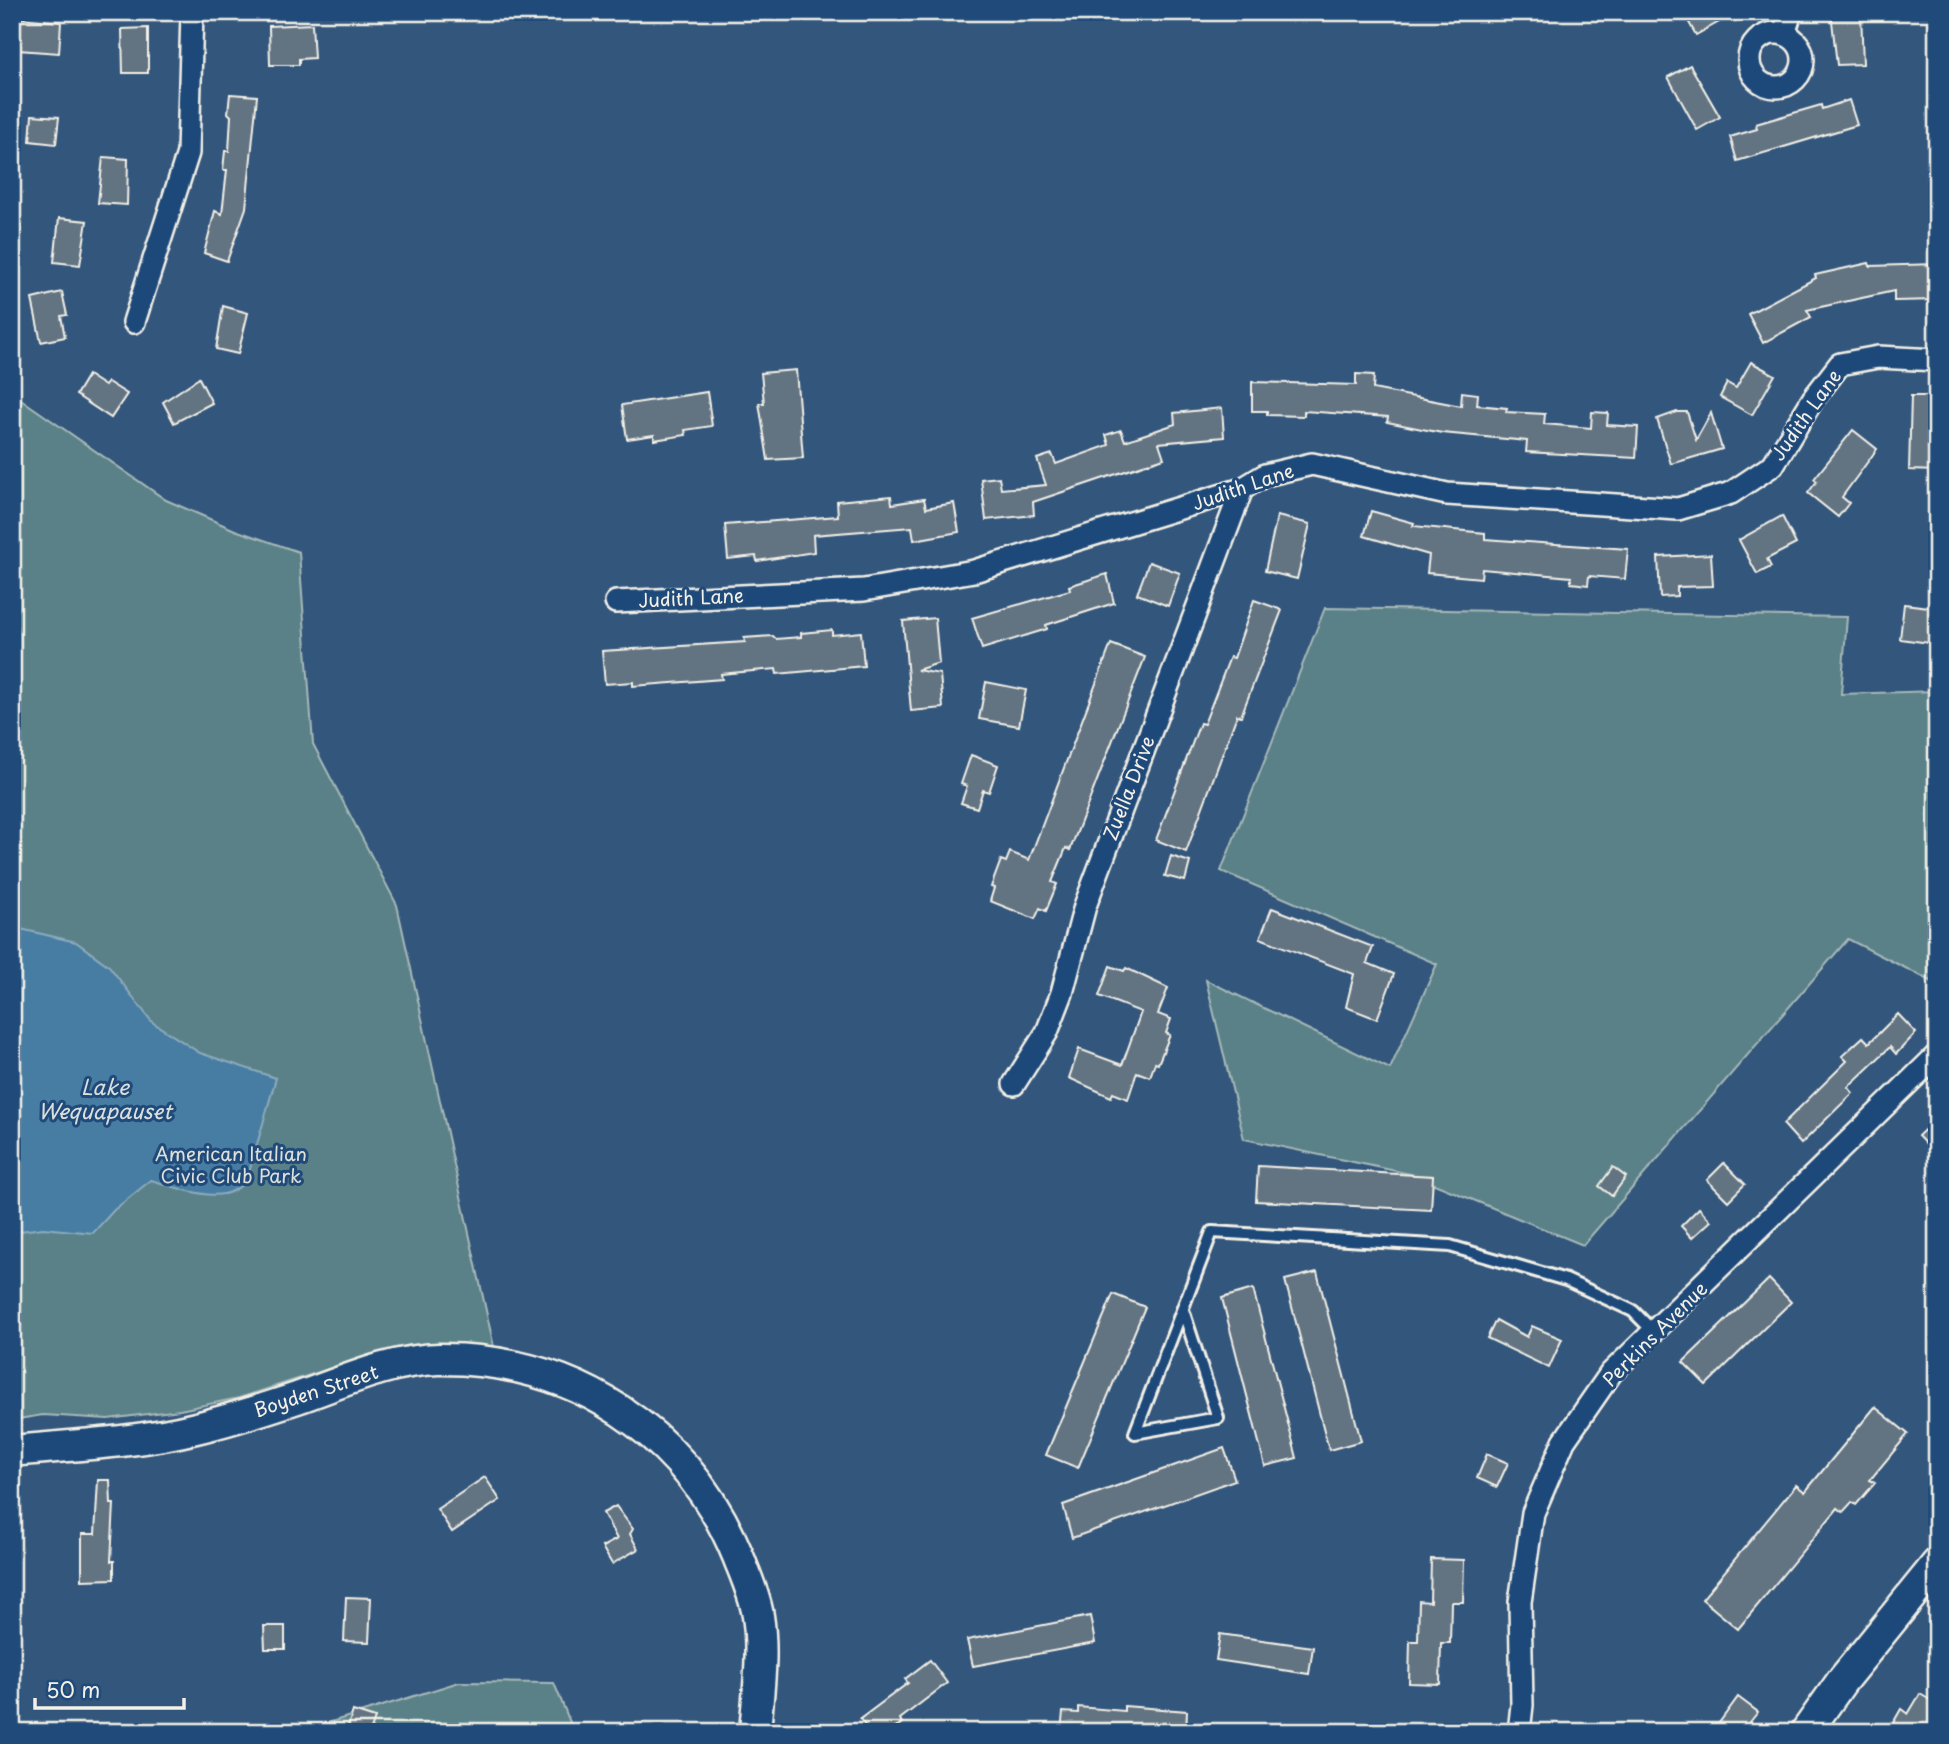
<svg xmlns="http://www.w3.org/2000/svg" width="1949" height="1744" font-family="'Playpen Sans',sans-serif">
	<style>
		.green { fill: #5a8188; stroke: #a7b9b8; stroke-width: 2 }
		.water { fill: #467da2; stroke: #8cabbe; stroke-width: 2 }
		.building { fill: #627382; stroke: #f4f1e8; stroke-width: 2 }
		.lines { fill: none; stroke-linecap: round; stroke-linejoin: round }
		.lane-casing { stroke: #f4f1e8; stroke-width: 16 }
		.street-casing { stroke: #f4f1e8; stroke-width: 26 }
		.secondary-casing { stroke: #f4f1e8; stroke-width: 35 }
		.lane { stroke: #1f4a7a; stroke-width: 10 }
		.street { stroke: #1f4a7a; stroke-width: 21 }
		.secondary { stroke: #1f4a7a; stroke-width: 30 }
		.labels { text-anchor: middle; stroke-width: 6; stroke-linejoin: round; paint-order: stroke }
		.street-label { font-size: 19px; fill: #f4f1e8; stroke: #1f4a7a }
		.park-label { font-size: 19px; fill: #dde0da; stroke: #1f4a7a }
		.water-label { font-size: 21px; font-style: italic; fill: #dae0de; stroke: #1f4a7a }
	</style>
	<rect width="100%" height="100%" fill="#33567c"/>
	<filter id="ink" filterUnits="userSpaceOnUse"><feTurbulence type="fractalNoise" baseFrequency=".0143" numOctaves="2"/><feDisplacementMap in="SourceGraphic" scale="14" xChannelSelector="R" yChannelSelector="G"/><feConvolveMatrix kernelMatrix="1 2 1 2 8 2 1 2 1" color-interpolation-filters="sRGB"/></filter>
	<g filter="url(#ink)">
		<!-- green -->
		<g class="green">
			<path d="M12,393L166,500L235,530L299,552L313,744L397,905L494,1347H460L362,1358L239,1398L180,1410L108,1419L43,1415L12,1420Z"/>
			<path d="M1325,608L1847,617L1841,694L1937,691V984L1848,939L1583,1245L1410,1174L1244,1139L1206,980L1390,1069L1437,964L1221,871Z"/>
			<path d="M459,1682L554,1683L574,1732H299Z"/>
		</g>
		<!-- water -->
		<path class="water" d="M12,927L76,942L109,966L152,1022L200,1053L276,1078L248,1176C230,1211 180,1188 151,1180L114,1210L93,1233L43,1228L12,1232Z"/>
		<!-- building -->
		<g class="building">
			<path d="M1683,12H1737L1696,35Z"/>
			<path d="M1831,12H1861L1863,64L1837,65Z"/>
			<path d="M20,18L61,22L59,53L18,50Z"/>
			<path d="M312,24L314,58L299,59V65H270L269,26Z"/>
			<path d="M148,28V73H123L122,29Z"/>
			<path d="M1690,65L1720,117L1697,130L1668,77Z"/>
			<path d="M230,94L257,96L246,208L227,261L204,253L215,211L222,214L227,170H223L225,151H229L231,116L228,113Z"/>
			<path d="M1849,100L1857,125L1737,161L1730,137L1757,129L1756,124L1821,105L1822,109Z"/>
			<path d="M32,115L59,117L56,144L30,141Z"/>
			<path d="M103,157L128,159L127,205L98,203Z"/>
			<path d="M59,218L87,221L80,265L54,262Z"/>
			<path d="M1869,263L1870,266L1937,264V300L1894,301V291L1807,310L1811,317L1763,343L1748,314L1816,278L1815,275Z"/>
			<path d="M62,292L67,315L61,316L65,337L41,342L32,299Z"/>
			<path d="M223,306L248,313L238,354L216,349Z"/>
			<path d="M1751,362L1775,375L1752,415L1720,397L1727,383L1736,388Z"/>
			<path d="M796,370L803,458L768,460L759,403H764L761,373Z"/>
			<path d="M1356,374L1374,375L1373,389L1461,406L1462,392L1478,394L1477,405L1507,408L1506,412L1545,414L1544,424L1591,428L1592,412L1608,413L1607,425L1638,427L1636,458L1526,452L1527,441L1442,433L1387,422L1388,417L1304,411V416L1267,415V411H1252V382L1356,385Z"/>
			<path d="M88,375L105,386L108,382L127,394L111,418L76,395Z"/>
			<path d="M199,378L212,403L174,423L163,402Z"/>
			<path d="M707,392L712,426L685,430L686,435L654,440V435L627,439L622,405Z"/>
			<path d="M1911,396H1937V471L1909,470Z"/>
			<path d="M1222,408L1224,437L1159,443L1164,458L1033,502L1034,515L986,520L981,479L999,477L1001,489L1046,485L1037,459L1052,454L1056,464L1109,445L1106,435L1121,430L1125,441L1175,424L1174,413Z"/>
			<path d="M1677,412H1687L1696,440L1711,413L1722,449L1671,464L1657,419Z"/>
			<path d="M1853,430L1877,449L1842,497L1849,503L1838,517L1808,493L1817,481L1814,479Z"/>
			<path d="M891,496L892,504L924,499L926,508L954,503L959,532L914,540L912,527L813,535L814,552L757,561L756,556L728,559L725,525L838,516L837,501Z"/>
			<path d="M1371,511L1414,523L1413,526L1485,533V539L1628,549L1625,579L1589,576L1588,585L1571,583V577L1482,569L1481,578L1427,573L1429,555L1364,536Z"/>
			<path d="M1277,516L1310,524L1297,579L1265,571Z"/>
			<path d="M1782,516L1796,544L1767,559L1771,567L1757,574L1739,540Z"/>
			<path d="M1711,554L1713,586L1677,587V596L1660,597L1658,557Z"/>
			<path d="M1149,562L1180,573L1168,606L1137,594Z"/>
			<path d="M1107,574L1114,603L1046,625L1047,629L982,649L972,618L1070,590L1069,586Z"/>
			<path d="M1254,600L1282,610L1241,716L1237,715L1186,852L1156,840L1200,723L1204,724L1230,657L1234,658Z"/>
			<path d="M1904,604L1937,608V644L1900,639Z"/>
			<path d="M935,618L939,663L917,670L940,674L943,708L911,711L903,621Z"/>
			<path d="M832,630V635L861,632L864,666L777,674L776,669L721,674L722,679L633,686V682L605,684L602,651L745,642L744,638L773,636L776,639L801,637V633Z"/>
			<path d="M1111,644L1145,657L1070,850L1066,848L1052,882L1057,884L1046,911L1040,908L1035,919L990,901L994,888L991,887L1001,860L1006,862L1010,852L1029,860Z"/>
			<path d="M986,682L1026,690L1019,726L979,719Z"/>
			<path d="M971,755L998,765L989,792L983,790L977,808L961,803L967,786L961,784Z"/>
			<path d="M1171,856L1190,862L1185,881L1165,876Z"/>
			<path d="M1272,908L1373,947L1367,963L1394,974L1377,1019L1346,1007L1354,974L1260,938Z"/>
			<path d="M1110,966L1124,971L1126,968L1168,988L1158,1014L1171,1019L1166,1033L1170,1035L1158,1064L1155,1063L1150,1077L1137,1072L1128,1099L1113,1093L1111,1097L1069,1078L1079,1049L1122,1065L1141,1012L1099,996Z"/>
			<path d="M1898,1014L1916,1033L1896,1054L1890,1047L1848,1087L1853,1093L1801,1144L1783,1124L1847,1061L1842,1056L1863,1037L1869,1043Z"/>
			<path d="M1937,1118V1156L1918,1136Z"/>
			<path d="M1724,1163L1745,1184L1728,1201L1707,1180Z"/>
			<path d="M1258,1166L1433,1176L1431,1210L1256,1201Z"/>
			<path d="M1613,1167L1626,1177L1612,1196L1599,1186Z"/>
			<path d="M1699,1208L1711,1221L1692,1238L1681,1226Z"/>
			<path d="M1317,1272L1361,1441L1329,1450L1285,1280Z"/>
			<path d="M1769,1279L1791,1302L1706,1385L1683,1362Z"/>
			<path d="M1253,1289L1297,1458L1265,1466L1222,1298Z"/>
			<path d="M1113,1294L1145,1307L1078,1468L1046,1455Z"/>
			<path d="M1496,1320L1527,1337L1532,1326L1562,1339L1549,1368L1487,1338Z"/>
			<path d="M1875,1407L1908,1434L1870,1480L1875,1483L1856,1505L1852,1502L1843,1512L1838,1508L1738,1629L1702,1599L1796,1485L1805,1492Z"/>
			<path d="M1224,1448L1235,1480L1072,1538L1063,1505Z"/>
			<path d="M1487,1454L1508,1463L1497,1487L1477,1478Z"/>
			<path d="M485,1477L500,1500L452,1532L437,1509Z"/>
			<path d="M98,1480H110L111,1504H114L111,1561H114V1579L82,1580V1534H95Z"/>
			<path d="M616,1506L633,1529L630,1534L638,1549L612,1564L602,1547L617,1539L603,1513Z"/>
			<path d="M1431,1559L1464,1560L1463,1602H1451L1450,1643H1441L1440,1684L1409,1683L1410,1641H1418L1419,1601L1430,1602Z"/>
			<path d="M346,1597L371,1598L369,1642L344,1641Z"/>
			<path d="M1090,1616L1095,1643L973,1666L967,1640Z"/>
			<path d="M264,1626H285V1649H265Z"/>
			<path d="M1220,1634L1313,1647L1309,1674L1216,1660Z"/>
			<path d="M930,1660L947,1683L900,1719L902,1723L890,1732H870L860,1719L908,1683L905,1679Z"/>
			<path d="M1920,1694L1937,1704V1732H1888L1901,1709L1908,1714Z"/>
			<path d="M1738,1697L1758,1712L1750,1722L1762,1732H1730L1719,1723Z"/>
			<path d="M1124,1706L1187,1711L1186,1732H1061L1063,1712L1078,1713V1707L1124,1711Z"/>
			<path d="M353,1711L375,1718L370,1732H346Z"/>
		</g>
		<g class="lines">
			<!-- lane casing -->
			<g class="lane-casing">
				<path id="lane" d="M1183,1310L1218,1418L1135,1433L1212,1232L1450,1246L1566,1280L1633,1311L1654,1332"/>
			</g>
			<!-- street casing -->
			<g class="street-casing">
				<g id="street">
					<circle cx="1776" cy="60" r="27"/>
					<path d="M1784,34L1791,12"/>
					<path d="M134,322L188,153L192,12"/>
					<path d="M616,602L864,590L974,571L1242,489L1265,475L1312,464L1447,494L1678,509L1731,493L1773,465L1813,399L1840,364L1878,357L1937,360"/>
					<path d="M1014,1084L1047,1032L1062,993L1085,906L1242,489"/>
					<path d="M1519,1732L1522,1705L1520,1602L1533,1513L1564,1441L1611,1373L1937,1055"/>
				</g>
			</g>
			<!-- secondary casing -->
			<g class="secondary-casing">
				<g id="secondary">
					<path d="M12,1451C73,1445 136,1443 196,1428C230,1420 264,1409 297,1398C343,1382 390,1360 439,1359C574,1358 687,1432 738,1556C745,1574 755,1596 758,1616C764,1654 758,1694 755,1732"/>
					<path d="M1806,1732L1842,1681L1937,1564"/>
				</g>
			</g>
			<!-- lane -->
			<use href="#lane" class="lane"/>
			<!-- street -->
			<use href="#street" class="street"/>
			<!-- secondary -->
			<use href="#secondary" class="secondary"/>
		</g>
	</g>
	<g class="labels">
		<!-- street labels -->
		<g class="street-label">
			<text transform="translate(1806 415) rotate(-55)" y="7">Judith Lane</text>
			<text transform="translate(1243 487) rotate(-19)" y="7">Judith Lane</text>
			<text transform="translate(691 598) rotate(-3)" y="7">Judith Lane</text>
			<text transform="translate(1129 788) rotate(-69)" y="7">Zuella Drive</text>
			<text transform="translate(1655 1334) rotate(-45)" y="7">Perkins Avenue</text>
			<text transform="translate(316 1391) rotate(-18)" y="7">Boyden Street</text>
		</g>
		<!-- park labels -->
		<g class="park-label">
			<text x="231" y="1161">American Italian<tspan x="231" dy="22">Civic Club Park</tspan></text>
		</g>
		<!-- water labels -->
		<g class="water-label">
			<text x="105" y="1095">Lake<tspan x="105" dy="24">Wequapauset</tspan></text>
		</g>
	</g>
	<!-- margin -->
	<rect width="1949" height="1744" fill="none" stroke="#1f4a7a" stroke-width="42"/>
	<rect x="21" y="21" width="1907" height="1702" fill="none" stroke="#f4f1e8" stroke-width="2.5" filter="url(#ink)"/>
	<!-- scale -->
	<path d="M35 1698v10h149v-10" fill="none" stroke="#f4f1e8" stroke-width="3.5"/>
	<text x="46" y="1698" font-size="21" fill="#f4f1e8" stroke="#1f4a7a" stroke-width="5" paint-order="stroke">50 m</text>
</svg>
